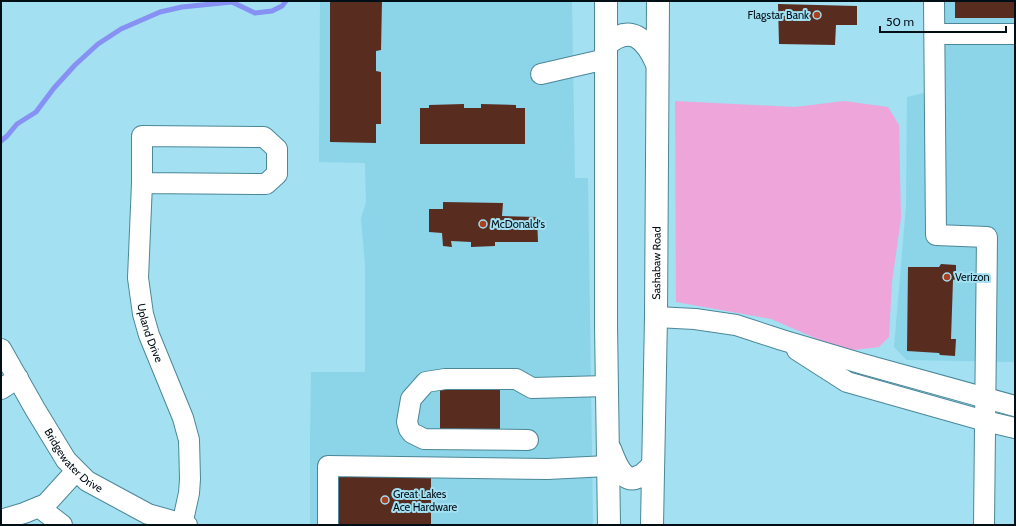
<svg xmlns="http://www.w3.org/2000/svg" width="1016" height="526" font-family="Cabin,sans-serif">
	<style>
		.built { fill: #8cd4e8 }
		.green { fill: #eea5d9 }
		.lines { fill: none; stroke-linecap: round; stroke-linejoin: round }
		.stream { stroke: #8790f3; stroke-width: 5 }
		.building { fill: #582d20 }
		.minor-casing { stroke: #4b8798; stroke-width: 22 }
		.major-casing { stroke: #4b8798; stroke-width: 24 }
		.minor { stroke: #fff; stroke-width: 20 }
		.major { stroke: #fff; stroke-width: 22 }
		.poi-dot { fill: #a8411f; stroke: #a2e0f2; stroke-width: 1.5 }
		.labels { text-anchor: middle; stroke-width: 4; stroke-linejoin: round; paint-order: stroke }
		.poi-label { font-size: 11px; fill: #000e15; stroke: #a2e0f2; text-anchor: start }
		.street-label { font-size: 11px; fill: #000e15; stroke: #a2e0f2 }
	</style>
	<rect width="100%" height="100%" fill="#a2e0f2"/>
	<!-- built -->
	<g class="built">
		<path d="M320,1H572L575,178H588L593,525H310V443L311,372H365V265L361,218L366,202L365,163L319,162Z"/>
		<path d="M925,1H1015V362L907,360L894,347L906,206L907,97L924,93Z"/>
	</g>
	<!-- green -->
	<path class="green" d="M675,101L795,107L844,101L888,107L899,125L901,218L892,282L889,337L879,347L845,351L771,319L676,302Z"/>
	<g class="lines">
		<!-- stream -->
		<path class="stream" d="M1,141L7,136L17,124L36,112L54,88L75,65L98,44L121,29L160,12L182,7L232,2L255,13L272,11L282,6L286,1"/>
	</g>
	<!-- building -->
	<g class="building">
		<path d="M330,1H382L381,50L376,51V71L381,72V124H376V143L330,142Z"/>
		<rect x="955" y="1" width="60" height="17"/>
		<path d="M778,4L857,6V25H836L835,45L779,44Z"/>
		<path d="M464,104V108H481V104L516,105V108H525V144H420V108H429V105Z"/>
		<path d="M443,202L503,203L502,216L537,217L538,242H495V246L471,247V242L451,241L452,247L443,246L442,233L429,232V209H443Z"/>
		<path d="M941,264L956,265V279L953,280L951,339H956L955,356L940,355L939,353L907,351L908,267H939Z"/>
		<path d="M500,386V436H440V387Z"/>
		<rect x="339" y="474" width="92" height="51"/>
	</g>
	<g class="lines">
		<!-- minor casing -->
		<g class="minor-casing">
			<g id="minor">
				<path d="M934,1L936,235L987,237L984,525"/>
				<path d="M935,34H1015"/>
				<path d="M541,74L606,59"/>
				<path id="s1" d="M142,183L266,184L277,174V149L264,137L142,136V183L138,278L143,314L149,335L183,418L189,440L190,479L189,493L182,525"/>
				<path d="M656,317L695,319L736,325L782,340L863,364L1015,406"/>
				<path id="s2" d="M1,349L35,409L66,460L87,481L148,514L187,525"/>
				<path d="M797,350L847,382L985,421L1015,428"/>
				<path d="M1,389L18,378"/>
				<path d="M528,440L424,439L412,433L409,429L407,422L411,399L426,382L445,379H516L532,388L607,386"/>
				<path d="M39,507L62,525"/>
				<path d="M1,520L24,513L46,504L76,471"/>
				<path d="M328,525V466L547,469L608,466"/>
			</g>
		</g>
		<!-- major casing -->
		<g class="major-casing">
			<g id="major">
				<path d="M606,1V325L609,525"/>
				<path d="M606,45C631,23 646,39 657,64"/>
				<path d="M610,449C614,459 622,485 638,477C644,475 649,469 653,465"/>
				<path id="s3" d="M652,525L656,317L658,1"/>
			</g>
		</g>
		<!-- minor -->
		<use href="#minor" class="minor"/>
		<!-- major -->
		<use href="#major" class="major"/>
	</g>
	<!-- markers -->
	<g class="poi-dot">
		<circle cx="817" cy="15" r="4"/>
		<circle cx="483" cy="224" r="4"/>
		<circle cx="947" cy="277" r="4"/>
		<circle cx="385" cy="500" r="4"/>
	</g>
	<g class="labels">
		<!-- poi labels -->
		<g class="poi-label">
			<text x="809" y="19" text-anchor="end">Flagstar Bank</text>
			<text x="491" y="228">McDonald's</text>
			<text x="955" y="281">Verizon</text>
			<text x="393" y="498">Great Lakes<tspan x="393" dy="13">Ace Hardware</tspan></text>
		</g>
		<!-- street labels -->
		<g class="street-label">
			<text dy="4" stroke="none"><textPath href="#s3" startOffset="262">Sashabaw Road</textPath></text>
			<text dy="4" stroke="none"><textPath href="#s1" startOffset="502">Upland Drive</textPath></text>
			<text dy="4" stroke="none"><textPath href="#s2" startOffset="134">Bridgewater Drive</textPath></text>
		</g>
	</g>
	<!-- border -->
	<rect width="1016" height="526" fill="none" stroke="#000e15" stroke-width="4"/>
	<!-- scale -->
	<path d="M880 26v6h126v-6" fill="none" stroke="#000e15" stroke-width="2"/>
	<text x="886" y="26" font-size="12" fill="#000e15" stroke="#a2e0f2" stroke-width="3" paint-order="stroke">50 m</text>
</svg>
